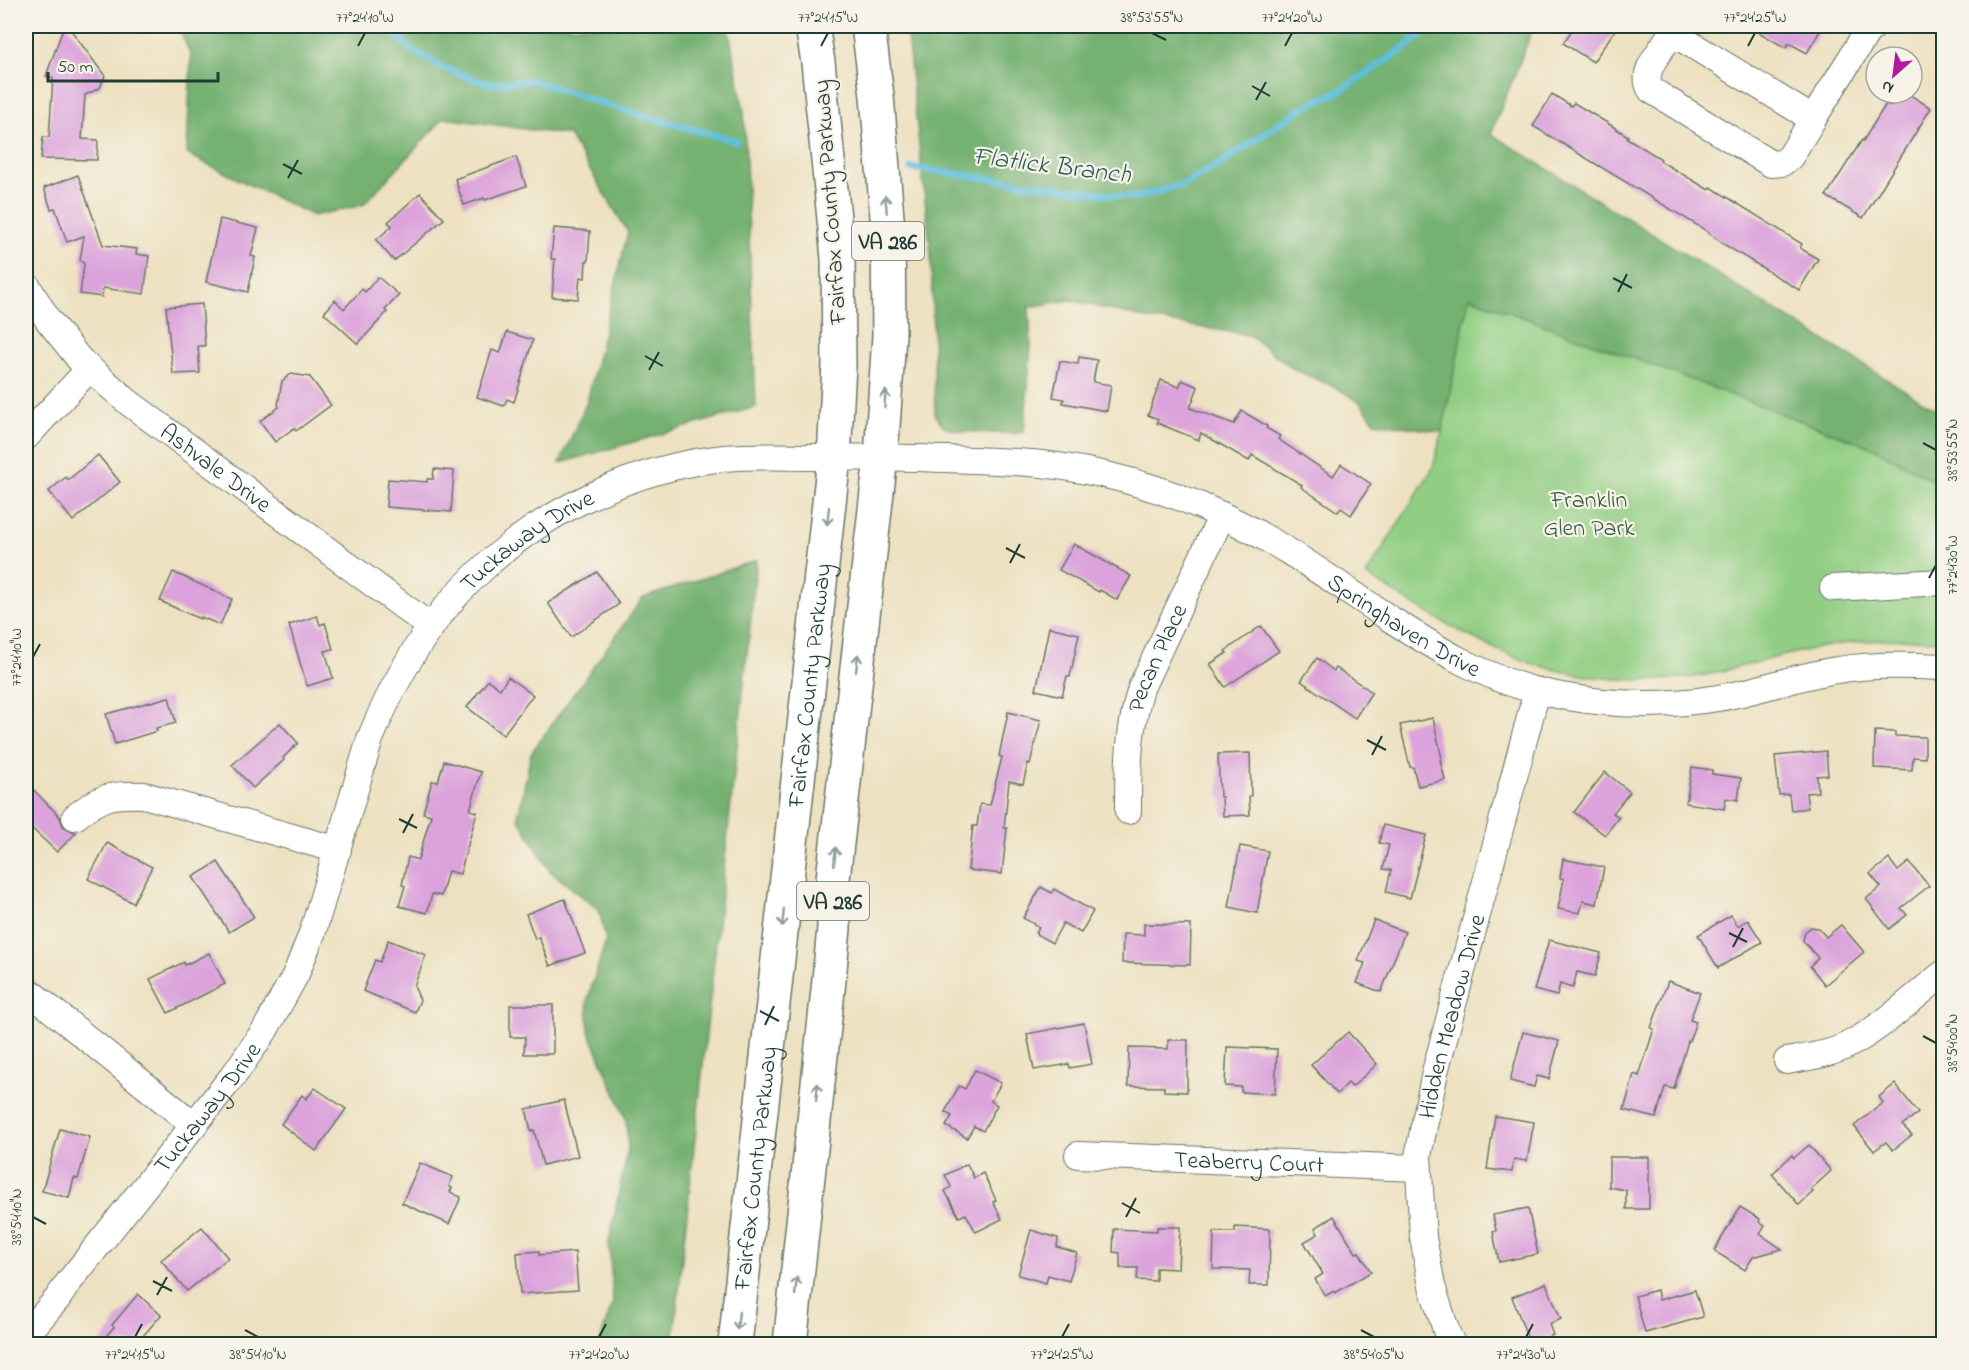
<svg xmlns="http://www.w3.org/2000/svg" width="1969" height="1370" font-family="'Indie Flower',sans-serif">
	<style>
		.green { fill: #91ce83; stroke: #58865c; stroke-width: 1.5 }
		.forest { fill: #74b171; stroke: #4a7752; stroke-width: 1.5 }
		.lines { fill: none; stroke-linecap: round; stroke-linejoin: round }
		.stream { stroke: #5dbfdc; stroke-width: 7 }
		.building { fill: #dba2db }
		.minor-casing { stroke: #677665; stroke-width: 28 }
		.highway-casing { stroke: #677665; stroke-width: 36 }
		.minor { stroke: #fff; stroke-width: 26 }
		.highway { stroke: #fff; stroke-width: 33 }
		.oneway { stroke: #8f9e9a }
		.ticks { fill: none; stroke: #1f3d34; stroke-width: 2 }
		.labels { text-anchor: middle; stroke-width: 4.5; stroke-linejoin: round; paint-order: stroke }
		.shield { fill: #f7f3e8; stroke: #60746a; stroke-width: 1.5 }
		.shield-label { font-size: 22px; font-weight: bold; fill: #1f3d34 }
		.street-label { font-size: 24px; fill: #1f3d34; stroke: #f7f3e8 }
		.park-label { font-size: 24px; fill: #365a44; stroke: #f7f3e8 }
		.water-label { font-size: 26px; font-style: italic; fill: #2e5e5e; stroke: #f7f3e8 }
		.neatline { fill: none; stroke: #1f3d34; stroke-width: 2 }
		.ticks-label { font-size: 15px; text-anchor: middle; fill: #1f3d34 }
	</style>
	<rect width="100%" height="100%" fill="#f7f3e8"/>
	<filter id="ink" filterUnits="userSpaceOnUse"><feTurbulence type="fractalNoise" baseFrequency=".0167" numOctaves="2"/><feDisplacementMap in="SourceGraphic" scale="12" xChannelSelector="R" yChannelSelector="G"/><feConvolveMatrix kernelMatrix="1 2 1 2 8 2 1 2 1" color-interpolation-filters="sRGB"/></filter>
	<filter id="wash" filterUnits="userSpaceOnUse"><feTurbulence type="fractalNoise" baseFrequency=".008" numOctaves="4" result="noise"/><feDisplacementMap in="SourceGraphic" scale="24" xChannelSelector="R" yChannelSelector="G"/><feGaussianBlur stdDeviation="1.35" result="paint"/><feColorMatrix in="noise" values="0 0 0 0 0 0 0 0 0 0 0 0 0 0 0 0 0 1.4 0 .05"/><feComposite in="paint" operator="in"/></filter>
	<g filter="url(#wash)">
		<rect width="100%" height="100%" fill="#ede1c1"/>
		<!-- green -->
		<path class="green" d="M1469,297L1874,448L1943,486V641C1901,637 1858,640 1817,648C1781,655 1746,666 1710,674C1651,686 1574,680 1517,658C1464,637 1414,605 1366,575L1433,468L1442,432Z"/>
		<!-- forest -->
		<g class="forest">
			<path d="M178,26H728L744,112L756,407L560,463L587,402L628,232L569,135L444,118L363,205L313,216L187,154L191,56Z"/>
			<path d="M906,26H1534L1491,134L1943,414V486L1874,448L1469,297L1442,432L1375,422L1360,402L1335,387L1295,370L1249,335L1143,318L1070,300L1029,307L1031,346L1024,433C1006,433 962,434 947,428C940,425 938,419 935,413L931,254Z"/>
			<path d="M757,560L673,1344H599L613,1302L609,1242L628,1148L626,1119L589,1031L587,1001L606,940L599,910L550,871L518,817L531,753L643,598Z"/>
		</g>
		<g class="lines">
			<!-- stream -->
			<g class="stream">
				<path d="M386,26L412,50L444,68L473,79L493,84L531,80L623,110L736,141"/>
				<path d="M911,168L1136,198L1184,184L1223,162L1304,107L1338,92L1405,48L1422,34L1427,26"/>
			</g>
		</g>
		<g id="blocks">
			<!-- building -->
			<g class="building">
				<path d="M64,26H68L105,76L100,88L85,95L82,139L98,140L97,160L41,159L43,137H49L53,78L46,76Z"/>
				<path d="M1575,26H1618L1593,62L1563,43Z"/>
				<path d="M1748,26H1823L1807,53L1789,43L1786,48Z"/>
				<path d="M1899,93H1907L1931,108L1863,218L1826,196L1862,140L1863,141L1886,104L1891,106Z"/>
				<path d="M1552,94L1571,106L1574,103L1609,124L1628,136L1627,138L1661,159L1660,161L1709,190L1711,187L1802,244L1800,248L1818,259L1799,290L1725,245L1702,228L1533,126Z"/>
				<path d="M516,157L526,186L485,200L484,198L464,205L455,179Z"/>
				<path d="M78,175L103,245L137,249L136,254L149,256L144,294L103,288L102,297L80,294L84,264L80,260L84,236L67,242L55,208L51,209L44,188Z"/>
				<path d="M420,193L444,219L394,261L376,240L392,226L388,222Z"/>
				<path d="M220,219L258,228L251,256L255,257L248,292L206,282Z"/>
				<path d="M554,228L590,231L588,261H586L585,278L580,277L578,299L552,297L555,259H551Z"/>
				<path d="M378,277L399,295L385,310L387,312L358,344L324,313L335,300L344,309L362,289L365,292Z"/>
				<path d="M202,304L205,346H198L200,373L173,374L166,307Z"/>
				<path d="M507,332L533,340L514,402L507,399L504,406L477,397L492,350L500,353Z"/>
				<path d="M1079,357L1097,360L1093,382L1111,385L1107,411L1063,403L1064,399L1053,397L1060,361L1078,364Z"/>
				<path d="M291,374L310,377L331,405L296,431L294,428L275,442L260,421L279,407L278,405L282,381Z"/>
				<path d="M1161,380L1179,387L1182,380L1198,387L1190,408L1234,424L1242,411L1267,426L1266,428L1280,436L1278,439L1333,476L1341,464L1371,484L1351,515L1341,508L1338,512L1301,487L1302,485L1252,455L1249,461L1201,433L1199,440L1157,423L1158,419L1148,415Z"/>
				<path d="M98,455L120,482L73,521L49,491L66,477L68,480Z"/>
				<path d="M434,469L454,471L451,512L386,507L388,479L427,482V479H433Z"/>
				<path d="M1074,544L1131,576L1117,600L1100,590L1099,592L1059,570Z"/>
				<path d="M173,572L232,599L220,625L201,617L200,619L160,601Z"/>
				<path d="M597,572L619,604L571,637L548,603Z"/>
				<path d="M317,616L320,625L325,623L333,649L325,651L333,678L307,686L289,625Z"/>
				<path d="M1261,626L1279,651L1225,687L1210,664L1227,653L1225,651Z"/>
				<path d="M1049,627L1079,634L1070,677L1067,676L1062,696L1036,690Z"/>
				<path d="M1317,658L1334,671L1336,668L1372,692L1355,718L1301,681Z"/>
				<path d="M508,677L533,695L503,735L467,707L488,680L500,689Z"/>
				<path d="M169,697L176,723L156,728L157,731L115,744L106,714Z"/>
				<path d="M1008,712L1041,720L1030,764L1028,763L1023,784L1009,781L1004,828H1007L1002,874L968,870L973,826H977L980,804L990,805L1002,757L999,756Z"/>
				<path d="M1433,718L1442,759L1440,760L1445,780L1418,786L1413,767H1410L1400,725Z"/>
				<path d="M280,723L298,743L283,758L284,760L253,788L232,765Z"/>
				<path d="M1875,731L1895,732V736L1925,737V758L1913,757L1912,770L1874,768Z"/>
				<path d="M1826,751L1828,775L1817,776L1818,792L1806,793L1808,808L1791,810L1789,794L1779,795L1775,756Z"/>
				<path d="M1250,753L1251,796H1249L1250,815L1223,816L1222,797H1220L1218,754Z"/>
				<path d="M444,761L481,772L470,810L477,812L460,874L448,871L441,896L432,894L427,913L399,906L405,886L402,885L408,857L418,860L431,815L423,813L432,781L438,782Z"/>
				<path d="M1692,767L1712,770V774L1741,778L1738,800L1726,798L1724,809L1686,803Z"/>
				<path d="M1605,772L1630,792L1613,813L1619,817L1605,835L1574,812Z"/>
				<path d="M26,782L60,817L63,826L76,833L57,852L26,823Z"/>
				<path d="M1383,825L1426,835L1410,898L1386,892L1391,870L1383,869L1389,845L1379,843Z"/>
				<path d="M107,843L152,867L133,903L88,879Z"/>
				<path d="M1240,846L1268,851L1257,913L1229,907Z"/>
				<path d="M1563,859L1604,867L1597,904L1583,901L1580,913L1558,909L1564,879L1560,878Z"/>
				<path d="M1889,859L1898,871L1909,862L1929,886L1901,908L1907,915L1889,929L1866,899L1881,887L1870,874Z"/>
				<path d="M218,862L254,917L229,932L193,877Z"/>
				<path d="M1041,887L1052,893L1054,889L1093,911L1081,933L1063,923L1052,943L1036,934L1039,927L1023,918Z"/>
				<path d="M565,899L585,953L550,966L539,937L535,939L526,914Z"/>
				<path d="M1731,915L1738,926L1748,920L1762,942L1718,968L1698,935Z"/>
				<path d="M1374,920L1405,932L1381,992L1357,983L1365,963L1358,961Z"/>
				<path d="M1144,924L1191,925L1190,965L1122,963L1123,934L1144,935Z"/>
				<path d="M1841,925L1864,952L1825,985L1810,966L1818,958L1803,941L1805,932L1811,927L1818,928L1826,937Z"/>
				<path d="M388,940L426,955L414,986L420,1000L415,1012L363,991L375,960L380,962Z"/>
				<path d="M1549,940L1601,953L1595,976L1577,972L1573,988L1560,984L1557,996L1534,990Z"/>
				<path d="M209,953L225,984L168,1013L150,979L184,962L185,965Z"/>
				<path d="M1668,981L1700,993L1690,1020L1696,1022L1689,1041H1688L1674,1089L1665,1087L1656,1118L1624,1110L1634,1074L1639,1076L1654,1029L1651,1028Z"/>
				<path d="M510,1005H553V1054H524L525,1037H510Z"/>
				<path d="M1084,1023L1092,1064L1070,1068L1069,1064L1034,1070L1027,1034Z"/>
				<path d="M1348,1032L1377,1064L1352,1087L1348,1083L1337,1094L1311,1065Z"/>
				<path d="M1523,1032L1559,1041L1549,1079L1537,1076L1534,1087L1510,1081Z"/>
				<path d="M1168,1040H1188L1187,1092L1164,1091V1087L1128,1086L1129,1048L1168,1049Z"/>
				<path d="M1227,1047L1277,1049L1275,1094L1241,1092V1087L1225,1086Z"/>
				<path d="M975,1070L1001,1083L991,1101L997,1105L983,1131L974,1126L967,1138L946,1126L952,1116L945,1112L959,1086L965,1089Z"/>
				<path d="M1895,1084L1918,1113L1902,1125L1912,1135L1893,1150L1886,1142L1874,1151L1854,1126L1883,1103L1879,1097Z"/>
				<path d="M315,1088L346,1109L316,1151L281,1124L302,1095L306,1099Z"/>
				<path d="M564,1100L578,1156L543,1165L534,1130L531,1131L526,1109Z"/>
				<path d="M1495,1116L1534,1122L1527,1161L1514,1159L1512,1172L1487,1169Z"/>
				<path d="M60,1129L90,1137L78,1179L74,1178L69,1198L42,1191Z"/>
				<path d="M1809,1145L1831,1171L1811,1189L1813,1192L1799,1205L1772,1174L1792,1155L1794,1158Z"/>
				<path d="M1609,1157H1649V1209H1626V1190L1609,1187Z"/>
				<path d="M420,1163L453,1177L449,1186L452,1188L450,1192L461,1197L449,1224L402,1203Z"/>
				<path d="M967,1164L974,1178L983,1173L996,1200L993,1202L1002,1219L976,1232L966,1214L959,1217L945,1191L951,1187L945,1175Z"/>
				<path d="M1740,1207L1760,1219L1759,1222L1765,1226L1760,1234L1782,1249L1753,1257L1745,1270L1714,1251Z"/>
				<path d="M1528,1208L1538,1254L1499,1262L1493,1232L1496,1231L1493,1215Z"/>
				<path d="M1334,1216L1356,1253L1359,1252L1371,1272L1335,1293L1334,1291L1325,1296L1315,1279L1323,1274L1304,1242L1318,1234L1315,1228Z"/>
				<path d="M202,1227L228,1258L187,1291L161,1260Z"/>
				<path d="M1157,1227H1180L1178,1269L1156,1268V1281L1137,1280L1138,1268H1120V1253L1113,1252L1114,1229L1157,1231Z"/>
				<path d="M1235,1227L1270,1229L1269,1285H1249L1250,1270L1213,1269L1214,1232H1235Z"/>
				<path d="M1031,1230L1058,1238L1057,1247L1077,1253L1069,1281L1048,1275L1046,1283L1018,1275Z"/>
				<path d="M539,1251V1255L575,1252L578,1290L520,1294L517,1253Z"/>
				<path d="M1546,1283L1561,1319L1549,1324L1553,1335L1530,1344L1512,1297Z"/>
				<path d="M1657,1290L1659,1300L1695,1290L1703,1317L1645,1333L1635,1296Z"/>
				<path d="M138,1294L161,1315L136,1344H99L114,1327L112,1325Z"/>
			</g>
		</g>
	</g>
	<g filter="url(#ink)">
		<use href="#blocks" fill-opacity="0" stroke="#677665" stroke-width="1.5"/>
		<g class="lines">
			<!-- minor casing -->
			<g class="minor-casing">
				<g id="minor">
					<path d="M1675,38L1684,40L1813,119L1790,157L1782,163L1771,164L1651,90C1640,73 1658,55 1667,40Z"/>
					<path d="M1813,119L1867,32L1874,26"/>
					<path id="s1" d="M26,284L48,320L80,360L128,402L431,627"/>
					<path d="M26,437L89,369"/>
					<path d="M1833,588L1944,582"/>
					<path id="s2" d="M1128,811C1128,767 1128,730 1141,688L1222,515"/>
					<path d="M75,817C102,796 110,794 144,795L338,850"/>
					<path d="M26,989L194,1125"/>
					<path d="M1787,1061C1807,1057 1828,1055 1846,1046C1881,1029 1913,997 1944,973"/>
					<path id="s3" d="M1078,1155L1418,1168"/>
					<path id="s4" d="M26,1335L58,1298L68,1283L236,1072L265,1030L296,974L313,931L370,739C394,680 428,621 474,577C540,512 632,468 724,458C756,455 789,457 821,457C854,458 886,457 918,458C960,460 1001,460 1042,464C1103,471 1163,488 1219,514C1281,542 1336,583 1392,620C1436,648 1483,677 1534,690C1594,705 1657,708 1718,698C1753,692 1786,680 1821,673C1862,664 1902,665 1944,667"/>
					<path id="s5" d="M1452,1344L1447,1333L1432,1286L1423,1237L1418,1156L1435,1072L1537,691"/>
				</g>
			</g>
			<!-- highway casing -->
			<g class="highway-casing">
				<g id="highway">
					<path id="s6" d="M735,1344L834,458L839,365L838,258L818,62L812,26"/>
					<path d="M790,1344L828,990L834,928L833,879L881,457L889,336L888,229L877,96L868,26"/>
				</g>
			</g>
			<!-- minor -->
			<use href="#minor" class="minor"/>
			<!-- highway -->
			<use href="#highway" class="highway"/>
		</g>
		<!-- one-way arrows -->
		<defs><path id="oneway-shaft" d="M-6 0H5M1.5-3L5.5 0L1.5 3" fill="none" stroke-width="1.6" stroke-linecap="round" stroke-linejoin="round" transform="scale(1.5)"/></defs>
		<g class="oneway">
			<use href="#oneway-shaft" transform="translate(886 204) rotate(-95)"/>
			<use href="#oneway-shaft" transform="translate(885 399) rotate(-86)"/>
			<use href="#oneway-shaft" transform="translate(828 516) rotate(96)"/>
			<use href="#oneway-shaft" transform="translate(857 663) rotate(-84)"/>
			<use href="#oneway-shaft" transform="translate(835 856) rotate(-84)"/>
			<use href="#oneway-shaft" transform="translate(783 918) rotate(96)"/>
			<use href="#oneway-shaft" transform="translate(817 1092) rotate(-84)"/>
			<use href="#oneway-shaft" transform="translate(796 1286) rotate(-84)"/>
			<use href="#oneway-shaft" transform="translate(738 1321) rotate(96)"/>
		</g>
	</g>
	<!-- ticks -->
	<path class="ticks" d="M1152,33L1166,40M358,46L365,33M821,46L828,33M1285,46L1292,33M1748,46L1755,33M1252,86L1270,96M1256,100L1266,82M283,164L302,174M288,178L298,160M1613,278L1632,288M1618,292L1627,274M645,356L663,366M649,370L659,352M1923,443L1936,450M1006,548L1025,558M1010,563L1020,544M1929,578L1936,565M33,657L40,644M1367,740L1386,750M1372,755L1382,736M399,819L417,828M403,833L413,814M1729,933L1747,942M1733,947L1743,928M760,1011L779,1021M765,1025L774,1006M1923,1036L1936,1043M1122,1203L1140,1213M33,1217L46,1224M1126,1217L1136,1198M153,1281L172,1291M157,1295L167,1277M245,1330L258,1337M1361,1330L1374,1337M135,1337L142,1324M599,1337L606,1324M1062,1337L1069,1324M1526,1337L1533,1324"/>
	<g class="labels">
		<!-- shield labels -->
		<g class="shield">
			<rect x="852" y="222" width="72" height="38" rx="4.5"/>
			<rect x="797" y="882" width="72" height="38" rx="4.5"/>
		</g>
		<g class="shield-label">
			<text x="888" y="249">VA 286</text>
			<text x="833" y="909">VA 286</text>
		</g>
		<!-- street labels -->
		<g class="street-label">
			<text transform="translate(829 202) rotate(-94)" y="8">Fairfax County Parkway</text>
			<text dy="8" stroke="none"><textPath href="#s1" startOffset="267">Ashvale Drive</textPath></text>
			<text dy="8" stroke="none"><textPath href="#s4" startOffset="957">Tuckaway Drive</textPath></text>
			<text dy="8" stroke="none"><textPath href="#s4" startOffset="1893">Springhaven Drive</textPath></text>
			<text dy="8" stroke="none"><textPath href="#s2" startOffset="158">Pecan Place</textPath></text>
			<text dy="8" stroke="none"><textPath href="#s6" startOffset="663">Fairfax County Parkway</textPath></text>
			<text dy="8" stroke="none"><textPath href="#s5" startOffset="336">Hidden Meadow Drive</textPath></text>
			<text dy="8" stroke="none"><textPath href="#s4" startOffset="291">Tuckaway Drive</textPath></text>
			<text dy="8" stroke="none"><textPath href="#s3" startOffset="171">Teaberry Court</textPath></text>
			<text dy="8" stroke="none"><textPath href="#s6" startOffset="177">Fairfax County Parkway</textPath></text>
		</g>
		<!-- park labels -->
		<g class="park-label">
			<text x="1589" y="507">Franklin<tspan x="1589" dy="28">Glen Park</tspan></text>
		</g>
		<!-- water labels -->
		<g class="water-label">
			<text transform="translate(1052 164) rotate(7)" y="9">Flatlick Branch</text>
		</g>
	</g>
	<!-- margin -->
	<rect width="1969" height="1370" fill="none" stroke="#f7f3e8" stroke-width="66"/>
	<!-- north arrow -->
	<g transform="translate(1894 75) rotate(208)"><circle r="28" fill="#f7f3e8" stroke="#a1aaa0" stroke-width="1.5"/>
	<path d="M0-4.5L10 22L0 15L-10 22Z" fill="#b5179e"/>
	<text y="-9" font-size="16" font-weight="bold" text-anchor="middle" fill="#1f3d34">N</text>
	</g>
	<!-- scale -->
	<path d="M48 72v9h170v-9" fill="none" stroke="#1f3d34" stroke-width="3"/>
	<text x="57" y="72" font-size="18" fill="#1f3d34" stroke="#f7f3e8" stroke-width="4.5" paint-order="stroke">50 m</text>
	<rect x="33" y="33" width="1903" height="1304" class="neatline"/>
	<g class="ticks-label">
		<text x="365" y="22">77°24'10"W</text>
		<text x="828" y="22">77°24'15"W</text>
		<text x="1152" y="22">38°53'55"N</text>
		<text x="1292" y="22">77°24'20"W</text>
		<text x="1755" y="22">77°24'25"W</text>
		<text transform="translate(1952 450) rotate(-90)" y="5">38°53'55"N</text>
		<text transform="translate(1952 565) rotate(-90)" y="5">77°24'30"W</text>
		<text transform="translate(16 657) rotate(-90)" y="5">77°24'10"W</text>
		<text transform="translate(1952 1043) rotate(-90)" y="5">38°54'00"N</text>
		<text transform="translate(16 1217) rotate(-90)" y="5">38°54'10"N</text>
		<text x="135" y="1359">77°24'15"W</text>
		<text x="258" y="1359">38°54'10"N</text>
		<text x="599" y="1359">77°24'20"W</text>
		<text x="1062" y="1359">77°24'25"W</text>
		<text x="1374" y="1359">38°54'05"N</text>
		<text x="1526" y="1359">77°24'30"W</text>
	</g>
</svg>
